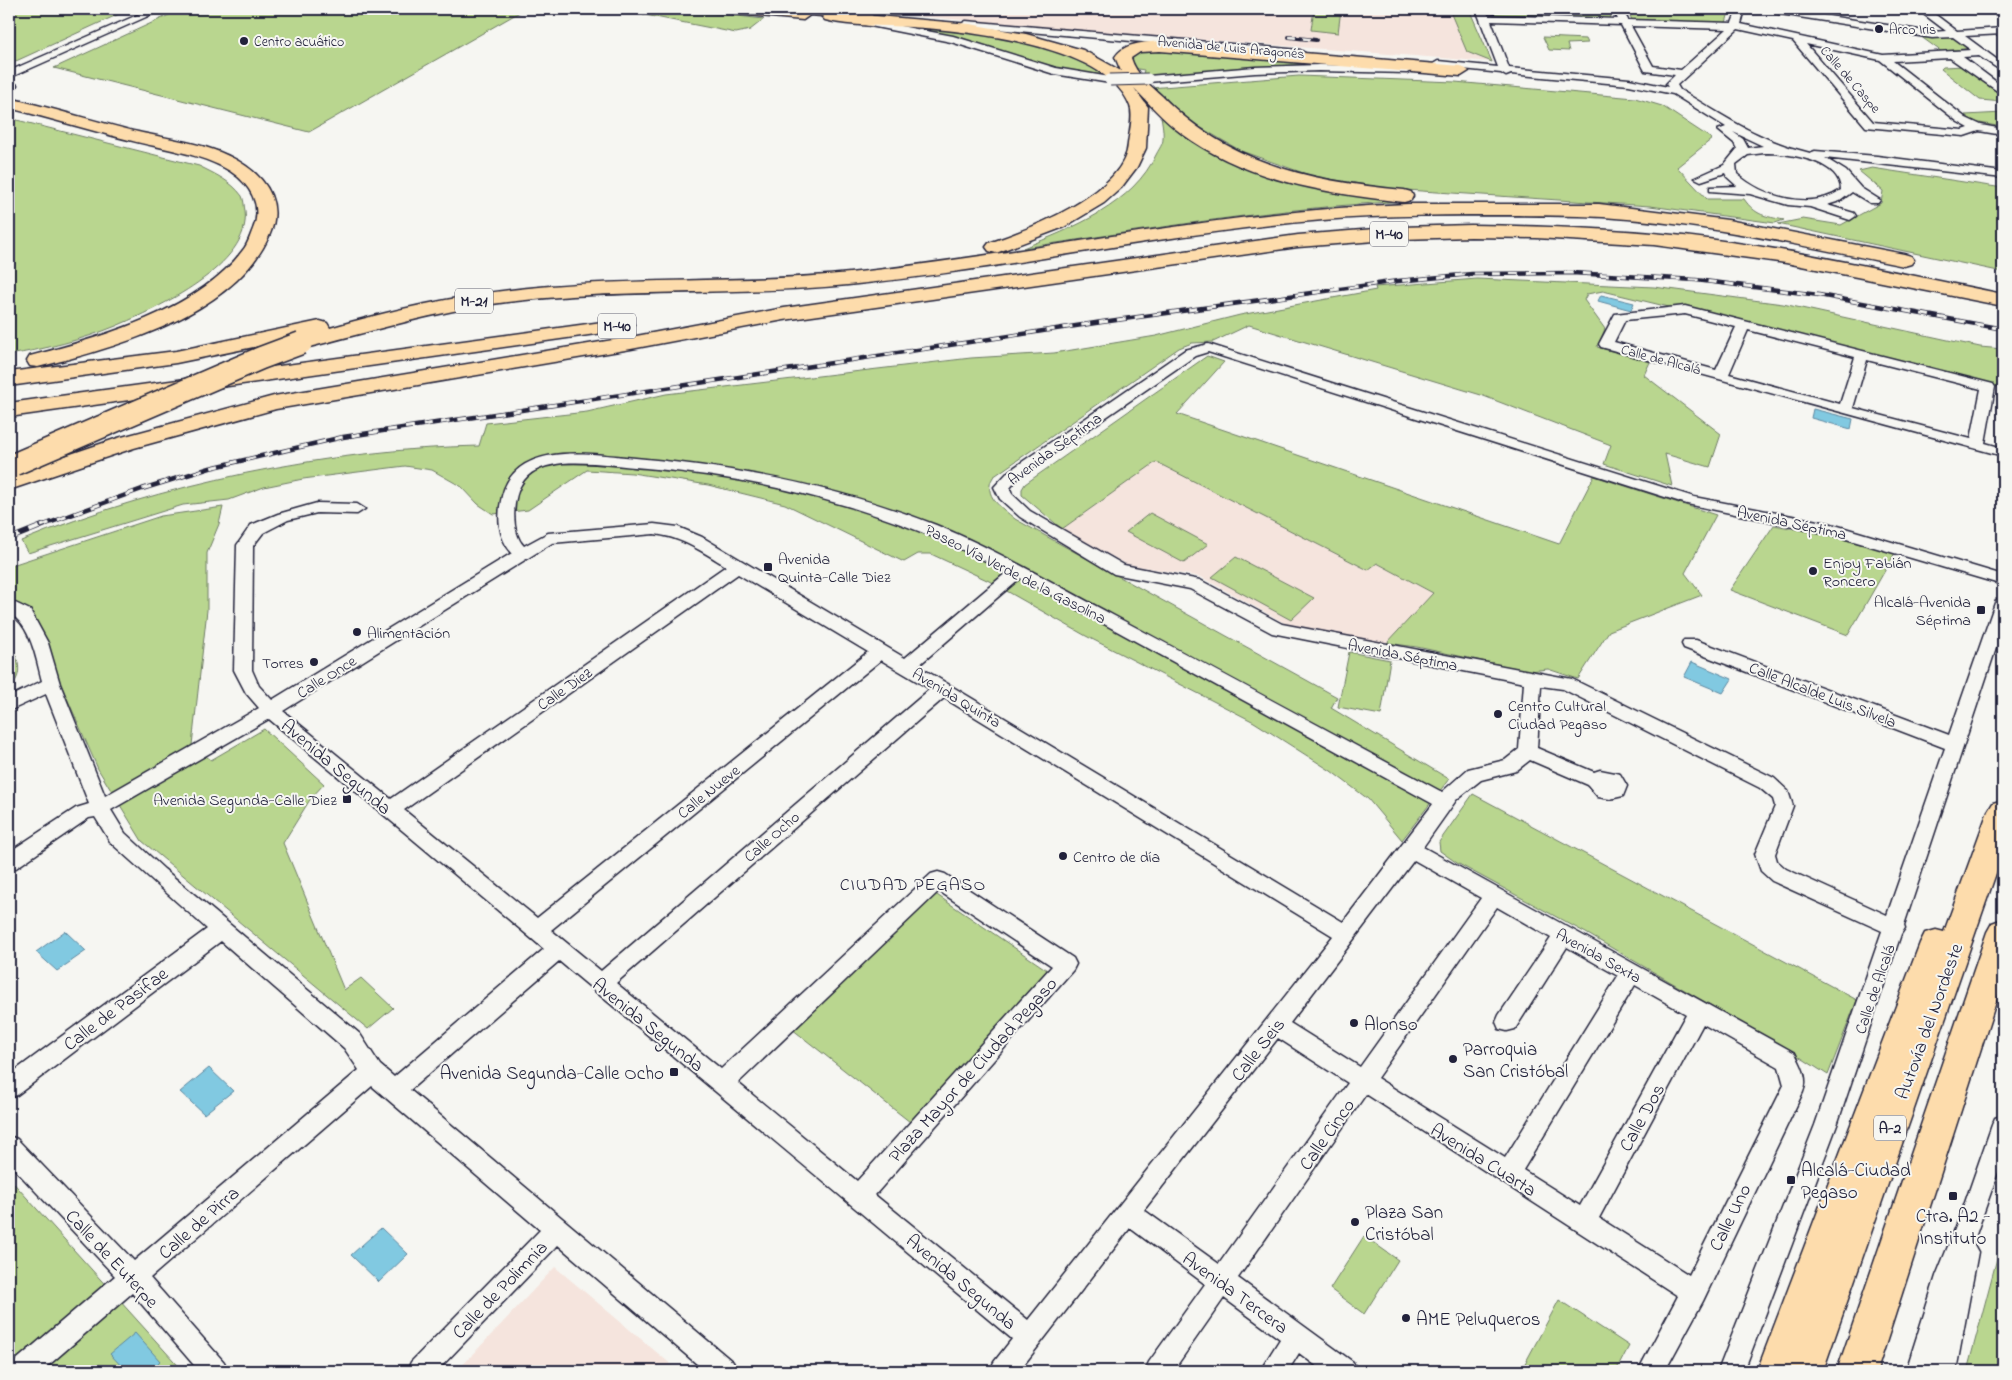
<svg xmlns="http://www.w3.org/2000/svg" width="2012" height="1380" font-family="'Indie Flower',sans-serif">
	<style>
		.built { fill: #f5e4dd }
		.green { fill: #b9d68f; stroke: #6e7c65 }
		.water { fill: #81c9e1; stroke: #5b869f }
		.lines { fill: none; stroke-linecap: round; stroke-linejoin: round }
		.street-casing { stroke: #22223b; stroke-width: 3 }
		.primary-casing { stroke: #22223b; stroke-width: 3 }
		.highway-casing { stroke: #22223b; stroke-width: 3 }
		.street { fill: #f6f6f2; fill-rule: evenodd }
		.primary { fill: #fddcac; fill-rule: evenodd }
		.highway { fill: #fddcac; fill-rule: evenodd }
		.rail-far2-casing { stroke: #22223b; stroke-width: 4 }
		.rail-far1-casing { stroke: #22223b; stroke-width: 4.5 }
		.rail-casing { stroke: #22223b; stroke-width: 5.5 }
		.rail-far2 { stroke: #f6f6f2; stroke-width: 2.5; stroke-dasharray: 7; stroke-linecap: butt }
		.rail-far1 { stroke: #f6f6f2; stroke-width: 3; stroke-dasharray: 9; stroke-linecap: butt }
		.rail { stroke: #f6f6f2; stroke-width: 4; stroke-dasharray: 11; stroke-linecap: butt }
		.street-bridge-casing { stroke: #22223b; stroke-width: 13; stroke-linecap: butt }
		.highway-bridge-casing { stroke: #22223b; stroke-width: 25; stroke-linecap: butt }
		.street-bridge { stroke: #f6f6f2; stroke-width: 11 }
		.highway-bridge { stroke: #fddcac; stroke-width: 22 }
		.poi-dot { fill: #22223b; stroke: #f6f6f2; stroke-width: 2 }
		.labels { text-anchor: middle; stroke-width: 4; stroke-linejoin: round; paint-order: stroke }
		.far-poi-label { font-size: 14px; fill: #22223b; stroke: #f6f6f2; text-anchor: start }
		.far-street-label { font-size: 14px; fill: #22223b; stroke: #f6f6f2 }
		.shield { fill: #f6f6f2; stroke: #626272; stroke-width: 1 }
		.shield-label { font-size: 15px; font-weight: bold; fill: #22223b }
		.street-label { font-size: 16px; fill: #22223b; stroke: #f6f6f2 }
		.poi-label { font-size: 16px; fill: #22223b; stroke: #f6f6f2; text-anchor: start }
		.neighbourhood-label { font-size: 18px; letter-spacing: 1px; fill: #22223b; stroke: #f6f6f2 }
		.near-street-label { font-size: 19px; fill: #22223b; stroke: #f6f6f2 }
		.near-poi-label { font-size: 19px; fill: #22223b; stroke: #f6f6f2; text-anchor: start }
	</style>
	<rect width="100%" height="100%" fill="#f6f6f2"/>
	<filter id="ink" filterUnits="userSpaceOnUse"><feTurbulence type="fractalNoise" baseFrequency=".02" numOctaves="2"/><feDisplacementMap in="SourceGraphic" scale="10" xChannelSelector="R" yChannelSelector="G"/><feConvolveMatrix kernelMatrix="1 2 1 2 8 2 1 2 1" color-interpolation-filters="sRGB"/></filter>
	<g filter="url(#ink)">
		<!-- built -->
		<g class="built">
			<path d="M835,9H1469L1493,62L1086,31Z"/>
			<path d="M1156,461L1368,570L1377,563L1434,593L1387,643L1290,626L1201,577L1126,564L1062,529Z"/>
			<path d="M555,1267L679,1371H457Z"/>
		</g>
		<!-- green -->
		<g class="green">
			<path d="M9,9H130L16,61L9,59Z"/>
			<path d="M182,9H525L309,132L54,68Z"/>
			<path d="M615,9H673L764,19L750,30L736,33Z"/>
			<path d="M1314,9H1341L1338,33L1311,30Z"/>
			<path d="M1449,9H1469L1492,62L1467,52Z"/>
			<path d="M1491,9H1607L1611,16L1610,19L1493,15Z"/>
			<path d="M1627,9L1724,10L1729,12L1726,23L1632,20Z"/>
			<path d="M892,25L988,33L1028,40L1101,68L1096,71L1113,78L1043,66L969,41Z"/>
			<path d="M1920,36H1952L1970,48L1942,52Z"/>
			<path d="M1543,37L1586,39L1588,43L1567,44L1569,51L1549,50Z"/>
			<path d="M1152,48L1350,67L1147,78L1143,74L1144,70L1138,69L1130,60L1131,54Z"/>
			<path d="M1965,66L2003,94V102L1980,100L1941,69L1943,67Z"/>
			<path d="M1299,76L1455,82L1635,98L1662,106L1712,139L1677,167L1707,199H1744C1756,216 1765,216 1784,220L1775,223L1650,206L1391,189L1312,176L1241,151L1191,122L1150,88Z"/>
			<path d="M1160,109L1186,135L1343,193L1410,201C1280,207 1151,229 1023,248C1073,228 1133,205 1157,153C1159,149 1163,144 1163,139C1164,130 1161,118 1160,109Z"/>
			<path d="M2003,113V127L1974,122L1965,115Z"/>
			<path d="M9,118L199,166C215,174 231,181 242,196C244,200 244,206 245,211C252,265 156,309 116,326C82,340 45,349 9,355Z"/>
			<path d="M1872,168L2003,188V272L1778,224L1803,219L1841,225L1881,203L1883,191L1859,171Z"/>
			<path d="M1477,279L1654,287L1783,304L1980,347L2003,349V355L1998,364L2003,370V388L1603,291L1587,294L1584,300L1605,329L1597,347L1650,362L1644,375L1721,434L1710,467L1665,454L1672,486L1604,464L1611,445L1481,395L1249,325L1213,342L1192,343L1179,348L993,477C982,496 1001,507 1015,519L1337,697L1331,708L1449,779L1402,840L1368,799L1331,771L1254,722L1086,636L989,581L931,554H918L904,562L785,504L708,485L632,473L587,470L528,510L493,514L478,504L462,487L432,470L405,466L303,479L264,487L229,500L183,505L28,553L21,541C159,484 330,449 479,446L486,423L587,412L666,394L971,358L1054,353L1156,336L1240,315L1376,290L1375,287Z"/>
			<path d="M1207,356L1224,362L1177,414L1559,544L1594,476L1716,515L1685,573L1702,595L1609,631L1578,679L1548,669L1529,671L1417,647L1387,643L1433,593L1377,563L1368,570L1156,462L1062,529L1022,495V489L1025,484Z"/>
			<path d="M223,507L219,524L207,553V610L192,745L211,760L264,729L324,784L311,798L283,843L344,990L361,978L393,1008L368,1029L142,841L98,769L36,627L9,610V566L161,516Z"/>
			<path d="M1150,513L1208,544L1184,563L1126,532Z"/>
			<path d="M1774,525L1827,535L1895,553L1848,635L1730,590Z"/>
			<path d="M1236,557L1314,598L1291,620L1212,577Z"/>
			<path d="M9,640C17,657 26,674 9,688Z"/>
			<path d="M1349,652L1390,660L1381,715L1338,707Z"/>
			<path d="M1473,794L1857,1000L1828,1075L1795,1054L1586,933L1457,863L1440,851L1439,842Z"/>
			<path d="M934,893L1050,972L910,1122L792,1029Z"/>
			<path d="M9,1178L183,1371H9Z"/>
			<path d="M2003,1225V1371H1967L1996,1262Z"/>
			<path d="M1364,1236L1398,1260L1364,1314L1330,1289Z"/>
			<path d="M1559,1300L1629,1346L1616,1371H1521Z"/>
		</g>
		<!-- water -->
		<g class="water">
			<path d="M1601,295L1634,303L1631,310L1598,301Z"/>
			<path d="M1813,409L1853,419L1851,429L1811,418Z"/>
			<path d="M1692,662L1732,679L1723,693L1684,677Z"/>
			<path d="M65,931L86,951L57,971L36,952Z"/>
			<path d="M209,1068L233,1091L204,1114L180,1092Z"/>
			<path d="M381,1228L408,1254L379,1282L351,1255Z"/>
			<path d="M135,1333L160,1361L150,1371H126L110,1354Z"/>
		</g>
		<g class="lines">
			<!-- street casing -->
			<g class="street-casing">
				<g id="street">
					<path d="M151,9H164L9,78V71Z"/>
					<path d="M1476,9H1486L1488,15L1618,19L1612,9H1622L1628,20L1732,23L1737,10L1750,9L1744,13L1741,24L1883,55L1971,50L1953,37L1932,38L1767,12L1762,9H1784L1932,32L1946,31L1917,9H1928L1957,31L2003,28V34L1965,36L2003,64V72L1979,56L1963,57L2003,87V95L1950,58L1893,61L1966,118L1981,125L2003,129V135L1979,131L1964,136L1866,127L1793,41L1738,29L1677,85L1680,90C1724,116 1759,141 1810,153L1815,151L1877,156L2003,172V178L1825,158L1846,171L1861,188L1880,200L1878,203H1870L1852,192L1840,201L1827,205L1854,213L1856,216L1850,220L1810,207L1788,205L1750,194L1710,191V187L1737,186L1727,177L1725,173L1701,181L1695,178L1724,165L1737,149L1734,143L1718,130L1726,127L1673,94L1629,85L1511,74L1506,76L1501,73L1434,66L1433,64L1438,61L1498,67ZM1491,21L1621,25L1645,71L1675,75L1666,84L1668,87L1629,79L1509,68ZM1631,26L1727,29L1681,70L1653,66ZM1806,44L1880,60L1958,122L1969,128L1963,130L1873,122ZM1733,132L1763,146L1748,148L1743,139ZM1764,153C1787,153 1841,160 1841,190C1810,211 1763,197 1737,174L1736,164L1748,155Z"/>
					<path d="M1989,9H1999L2003,12V20Z"/>
					<path d="M863,19L953,36L1056,68L1110,77L1115,80L1110,83L1054,74L951,42L860,24L858,22Z"/>
					<path d="M966,21L1300,50L1305,53L1300,56L963,26L961,24Z"/>
					<path d="M1319,65L1407,67L1412,70L1407,73L1319,71L1255,73L1148,82L1143,79L1148,76L1255,67Z"/>
					<path d="M9,79L17,85L13,94L9,95Z"/>
					<path d="M1685,306L1993,384L1995,387L1985,443L2003,448V456L1601,347L1599,344L1615,314ZM1685,314L1736,327L1716,370L1614,342L1625,320ZM1748,330L1855,357L1840,404L1729,374ZM1867,360L1981,389L1971,439L1853,408Z"/>
					<path d="M1208,344L1694,497L1828,523L2003,575V585L1826,533L1687,504L1208,352L1195,356L1019,477L1010,488L1012,494L1030,511L1124,565L1200,580L1282,624L1572,679L1774,778L1788,791L1793,806L1775,854L1777,861L1786,869L1887,915L1945,748L1684,648L1682,644L1684,640H1696L1949,735L1995,603L1997,599L2003,597V627L1904,925L1905,928L1901,934L1837,1125L1744,1371H1718L1815,1125L1882,931L1772,881L1761,871L1755,854L1775,806L1773,799L1760,788L1563,689L1541,686L1537,748L1594,772L1600,770L1620,774L1627,786L1623,796L1610,799L1598,797L1588,785L1530,760L1516,771L1481,780L1457,799L1423,847L1795,1053C1801,1066 1809,1078 1803,1092L1703,1301L1665,1371H1638L1678,1296L1366,1094L1238,1278L1353,1362L1357,1371H1323L1299,1353L1288,1371H1260L1280,1339L1224,1298L1173,1371H1145L1149,1362L1205,1284L1130,1228L1019,1371H990L994,1362L1012,1339L559,961L410,1090L733,1362L737,1371H705L558,1245L437,1371H407L411,1362L540,1230L372,1086L150,1278L224,1362L228,1371H199L132,1293L42,1371H10L14,1362L115,1276L9,1163V1136L17,1139L134,1261L359,1070L344,1048L221,941L17,1095L9,1098V1075L207,929L111,843L95,817L89,818L16,868L9,870V852L76,808L89,804L46,694L9,711V697L42,681C36,658 31,625 9,613V600L30,610L48,643L60,684L105,796L259,708L246,693L234,670L237,545L251,525L278,514L317,503L357,504L365,509L357,514L317,513L288,520L263,533L253,546L252,670L259,686L272,700L512,553C498,538 497,516 502,496C515,443 584,453 625,457C731,466 837,486 936,525C995,549 1051,582 1107,612C1219,671 1330,732 1442,792L1468,769L1505,760L1519,749L1524,683L1272,633L1190,589L1114,574L1020,517L1000,499L994,487L1009,471L1185,350ZM563,463C590,461 619,466 646,468C772,479 895,512 1007,572L905,658L702,537L678,527L654,524L548,533L524,546C510,532 512,495 524,480C533,468 549,465 563,463ZM654,534C682,537 703,552 726,566L391,799L283,711L552,543ZM738,574L868,652L537,918L404,810ZM1020,578L1433,804L1343,922L918,666ZM881,660L930,689L601,971L551,930ZM944,698L1333,936L1028,1320L875,1195L1073,970L1076,964L1073,958L945,874L938,872L931,874L721,1069L616,983ZM269,719L544,949L394,1077L380,1065L360,1034L164,869L125,833L111,810ZM1414,860L1481,898L1360,1067L1290,1023ZM939,891L1052,966L857,1181L738,1083ZM1497,907L1551,938L1499,1015L1496,1022L1499,1029L1507,1031L1515,1029L1567,947L1618,976L1505,1158L1377,1078ZM1635,985L1686,1014L1580,1206L1523,1170ZM1703,1024L1779,1067L1784,1085L1689,1275L1599,1218ZM1278,1038L1348,1083L1219,1264L1144,1210Z"/>
					<path d="M2003,1115V1158L1973,1243L1978,1252L1956,1371H1906L1936,1276L1961,1214L1992,1125L1995,1118Z"/>
				</g>
			</g>
			<!-- primary casing -->
			<g class="primary-casing">
				<path id="primary" d="M727,9C745,8 866,6 873,15L865,20L810,15L803,20L735,14Z"/>
			</g>
			<!-- highway casing -->
			<g class="highway-casing">
				<g id="highway">
					<path d="M830,12L970,24L1026,34L1083,50L1121,71L1115,57C1125,42 1144,43 1160,41L1461,66L1469,71L1461,76L1160,51L1140,52L1131,58C1136,75 1150,85 1162,96C1228,164 1313,182 1404,190L1411,192L1413,196L1411,200L1404,202C1327,194 1244,180 1181,133C1163,120 1149,103 1134,88L1148,107L1146,148L1137,167L1121,188L1104,203L1064,227L996,253L989,251L986,247L989,243C1028,230 1125,193 1128,144C1129,134 1134,116 1130,106C1107,45 968,31 911,27C883,25 852,27 825,20L822,17Z"/>
					<path d="M9,98C52,108 94,121 138,132C173,140 215,144 246,166C269,182 282,206 270,234C236,314 116,348 38,367L30,366L27,361L30,356C100,338 199,310 243,250C248,244 250,236 253,229C263,206 250,184 230,171C200,153 163,149 129,140C89,130 49,118 9,108Z"/>
					<path d="M1408,204H1599L1728,220L1904,254L1911,256L1914,260L1911,264L1904,266C1808,247 1713,225 1615,218C1583,215 1550,216 1518,215C1453,215 1388,215 1323,220C1164,233 1007,269 848,285C734,296 620,288 507,302C436,311 370,332 301,349L293,348L290,343L293,339L176,363L9,386V372L176,351L320,321L327,323L330,328C402,307 475,292 550,286C649,278 750,283 850,273C1036,253 1220,211 1408,204Z"/>
					<path d="M1471,225C1532,226 1592,228 1653,233C1770,243 1887,271 2003,294V306L1786,263L1654,245L1536,238L1471,237L1401,239L1298,247L784,320L631,349L276,409L134,448L9,490V475L118,438L274,396L631,337L784,308L1298,235L1401,227Z"/>
					<path d="M624,319L631,321L634,325L631,329L9,417V403Z"/>
					<path d="M2003,800V853L1823,1371H1757L1920,943L1925,933L1936,930L1944,932L1988,811L1993,803Z"/>
					<path d="M2003,919V980L1877,1371H1837L1987,932L1992,923Z"/>
				</g>
			</g>
			<!-- street -->
			<use href="#street" class="street"/>
			<!-- primary -->
			<use href="#primary" class="primary"/>
			<!-- highway -->
			<use href="#highway" class="highway"/>
			<!-- rail-far2 casing -->
			<g class="rail-far2-casing">
				<path id="rail-far2" d="M1289,37L1316,40"/>
			</g>
			<!-- rail-far1 casing -->
			<g class="rail-far1-casing">
				<path id="rail-far1" d="M41,526L142,489L210,468L343,437L1102,322L1398,281L1472,274L1572,273L1696,280L1819,295L2003,329"/>
			</g>
			<!-- rail casing -->
			<g class="rail-casing">
				<path id="rail" d="M9,539L44,525"/>
			</g>
			<!-- rail-far2 -->
			<use href="#rail-far2" class="rail-far2"/>
			<!-- rail-far1 -->
			<use href="#rail-far1" class="rail-far1"/>
			<!-- rail -->
			<use href="#rail" class="rail"/>
			<!-- street-bridge casing -->
			<g class="street-bridge-casing">
				<path id="street-bridge" d="M1110,80L1148,79"/>
			</g>
			<!-- highway-bridge casing -->
			<g class="highway-bridge-casing">
				<path id="highway-bridge" d="M15,464L261,358L301,343"/>
			</g>
			<!-- street-bridge -->
			<use href="#street-bridge" class="street-bridge"/>
			<!-- highway-bridge -->
			<use href="#highway-bridge" class="highway-bridge"/>
		</g>
	</g>
	<!-- markers -->
	<g class="poi-dot">
		<circle cx="1879" cy="29" r="5"/>
		<circle cx="244" cy="41" r="5"/>
		<rect x="763" y="562" width="10" height="10" rx="2.5"/>
		<circle cx="1813" cy="571" r="5"/>
		<rect x="1976" y="605" width="10" height="10" rx="2.5"/>
		<circle cx="357" cy="632" r="5"/>
		<circle cx="314" cy="662" r="5"/>
		<circle cx="1498" cy="714" r="5"/>
		<rect x="342" y="794" width="10" height="10" rx="2.5"/>
		<circle cx="1063" cy="856" r="5"/>
		<circle cx="1354" cy="1023" r="5"/>
		<circle cx="1453" cy="1059" r="5"/>
		<rect x="669" y="1067" width="10" height="10" rx="2.5"/>
		<rect x="1786" y="1175" width="10" height="10" rx="2.5"/>
		<rect x="1948" y="1191" width="10" height="10" rx="2.5"/>
		<circle cx="1355" cy="1222" r="5"/>
		<circle cx="1406" cy="1318" r="5"/>
	</g>
	<g class="labels">
		<!-- far-poi labels -->
		<g class="far-poi-label">
			<text x="1889" y="34">Arco Iris</text>
			<text x="254" y="46">Centro acuático</text>
		</g>
		<!-- far-street labels -->
		<g class="far-street-label">
			<text transform="translate(1231 47) rotate(5)" y="5">Avenida de Luis Aragonés</text>
			<text transform="translate(1851 79) rotate(49)" y="5">Calle de Caspe</text>
			<text transform="translate(1661 359) rotate(15)" y="5">Calle de Alcalá</text>
		</g>
		<!-- shield labels -->
		<g class="shield">
			<rect x="1370" y="221.5" width="38" height="25" rx="4"/>
			<rect x="455" y="288.5" width="38" height="25" rx="4"/>
			<rect x="598" y="313.5" width="38" height="25" rx="4"/>
			<rect x="1874" y="1115.5" width="32" height="25" rx="4"/>
		</g>
		<g class="shield-label">
			<text x="1389" y="239">M-40</text>
			<text x="474" y="306">M-21</text>
			<text x="617" y="331">M-40</text>
			<text x="1890" y="1133">A-2</text>
		</g>
		<!-- street labels -->
		<g class="street-label">
			<text transform="translate(1054 448) rotate(-36)" y="6">Avenida Séptima</text>
			<text transform="translate(1792 522) rotate(12)" y="6">Avenida Séptima</text>
			<text transform="translate(1016 573) rotate(27)" y="6">Paseo Vía Verde de la Gasolina</text>
			<text transform="translate(1403 654) rotate(11)" y="6">Avenida Séptima</text>
			<text transform="translate(326 676) rotate(-32)" y="6">Calle Once</text>
			<text transform="translate(564 688) rotate(-35)" y="6">Calle Diez</text>
			<text transform="translate(1823 694) rotate(21)" y="6">Calle Alcalde Luis Silvela</text>
			<text transform="translate(957 697) rotate(31)" y="6">Avenida Quinta</text>
			<text transform="translate(708 791) rotate(-39)" y="6">Calle Nueve</text>
			<text transform="translate(771 836) rotate(-41)" y="6">Calle Ocho</text>
			<text transform="translate(1599 955) rotate(29)" y="6">Avenida Sexta</text>
			<text transform="translate(1874 989) rotate(-71)" y="6">Calle de Alcalá</text>
		</g>
		<!-- poi labels -->
		<g class="poi-label">
			<text x="778" y="564">Avenida<tspan x="778" dy="18">Quinta-Calle Diez</tspan></text>
			<text x="1823" y="568">Enjoy Fabián<tspan x="1823" dy="18">Roncero</tspan></text>
			<text x="1971" y="607" text-anchor="end">Alcalá-Avenida<tspan x="1971" dy="18">Séptima</tspan></text>
			<text x="367" y="638">Alimentación</text>
			<text x="304" y="668" text-anchor="end">Torres</text>
			<text x="1508" y="711">Centro Cultural<tspan x="1508" dy="18">Ciudad Pegaso</tspan></text>
			<text x="337" y="805" text-anchor="end">Avenida Segunda-Calle Diez</text>
			<text x="1073" y="862">Centro de día</text>
		</g>
		<!-- neighbourhood labels -->
		<g class="neighbourhood-label">
			<text x="913" y="890">CIUDAD PEGASO</text>
		</g>
		<!-- near-street labels -->
		<g class="near-street-label">
			<text transform="translate(337 766) rotate(40)" y="7">Avenida Segunda</text>
			<text transform="translate(115 1008) rotate(-37)" y="7">Calle de Pasifae</text>
			<text transform="translate(1928 1021) rotate(-70)" y="7">Autovía del Nordeste</text>
			<text transform="translate(649 1024) rotate(39)" y="7">Avenida Segunda</text>
			<text transform="translate(1257 1049) rotate(-52)" y="7">Calle Seis</text>
			<text transform="translate(972 1069) rotate(-48)" y="7">Plaza Mayor de Ciudad Pegaso</text>
			<text transform="translate(1641 1117) rotate(-61)" y="7">Calle Dos</text>
			<text transform="translate(1326 1134) rotate(-55)" y="7">Calle Cinco</text>
			<text transform="translate(1484 1159) rotate(32)" y="7">Avenida Cuarta</text>
			<text transform="translate(1729 1217) rotate(-64)" y="7">Calle Uno</text>
			<text transform="translate(198 1222) rotate(-41)" y="7">Calle de Pirra</text>
			<text transform="translate(113 1258) rotate(47)" y="7">Calle de Euterpe</text>
			<text transform="translate(962 1281) rotate(40)" y="7">Avenida Segunda</text>
			<text transform="translate(499 1289) rotate(-46)" y="7">Calle de Polimnia</text>
			<text transform="translate(1236 1292) rotate(36)" y="7">Avenida Tercera</text>
		</g>
		<!-- near-poi labels -->
		<g class="near-poi-label">
			<text x="1364" y="1030">Alonso</text>
			<text x="1463" y="1055">Parroquia<tspan x="1463" dy="22">San Cristóbal</tspan></text>
			<text x="664" y="1079" text-anchor="end">Avenida Segunda-Calle Ocho</text>
			<text x="1801" y="1176">Alcalá-Ciudad<tspan x="1801" dy="22">Pegaso</tspan></text>
			<text x="1365" y="1218">Plaza San<tspan x="1365" dy="22">Cristóbal</tspan></text>
			<text x="1953" y="1222" text-anchor="middle">Ctra. A2 -<tspan x="1953" dy="22">Instituto</tspan></text>
			<text x="1416" y="1325">AME Peluqueros</text>
		</g>
	</g>
	<!-- margin -->
	<rect width="2012" height="1380" fill="none" stroke="#f6f6f2" stroke-width="30"/>
	<rect x="15" y="15" width="1982" height="1350" fill="none" stroke="#22223b" stroke-width="2" filter="url(#ink)"/>
</svg>
